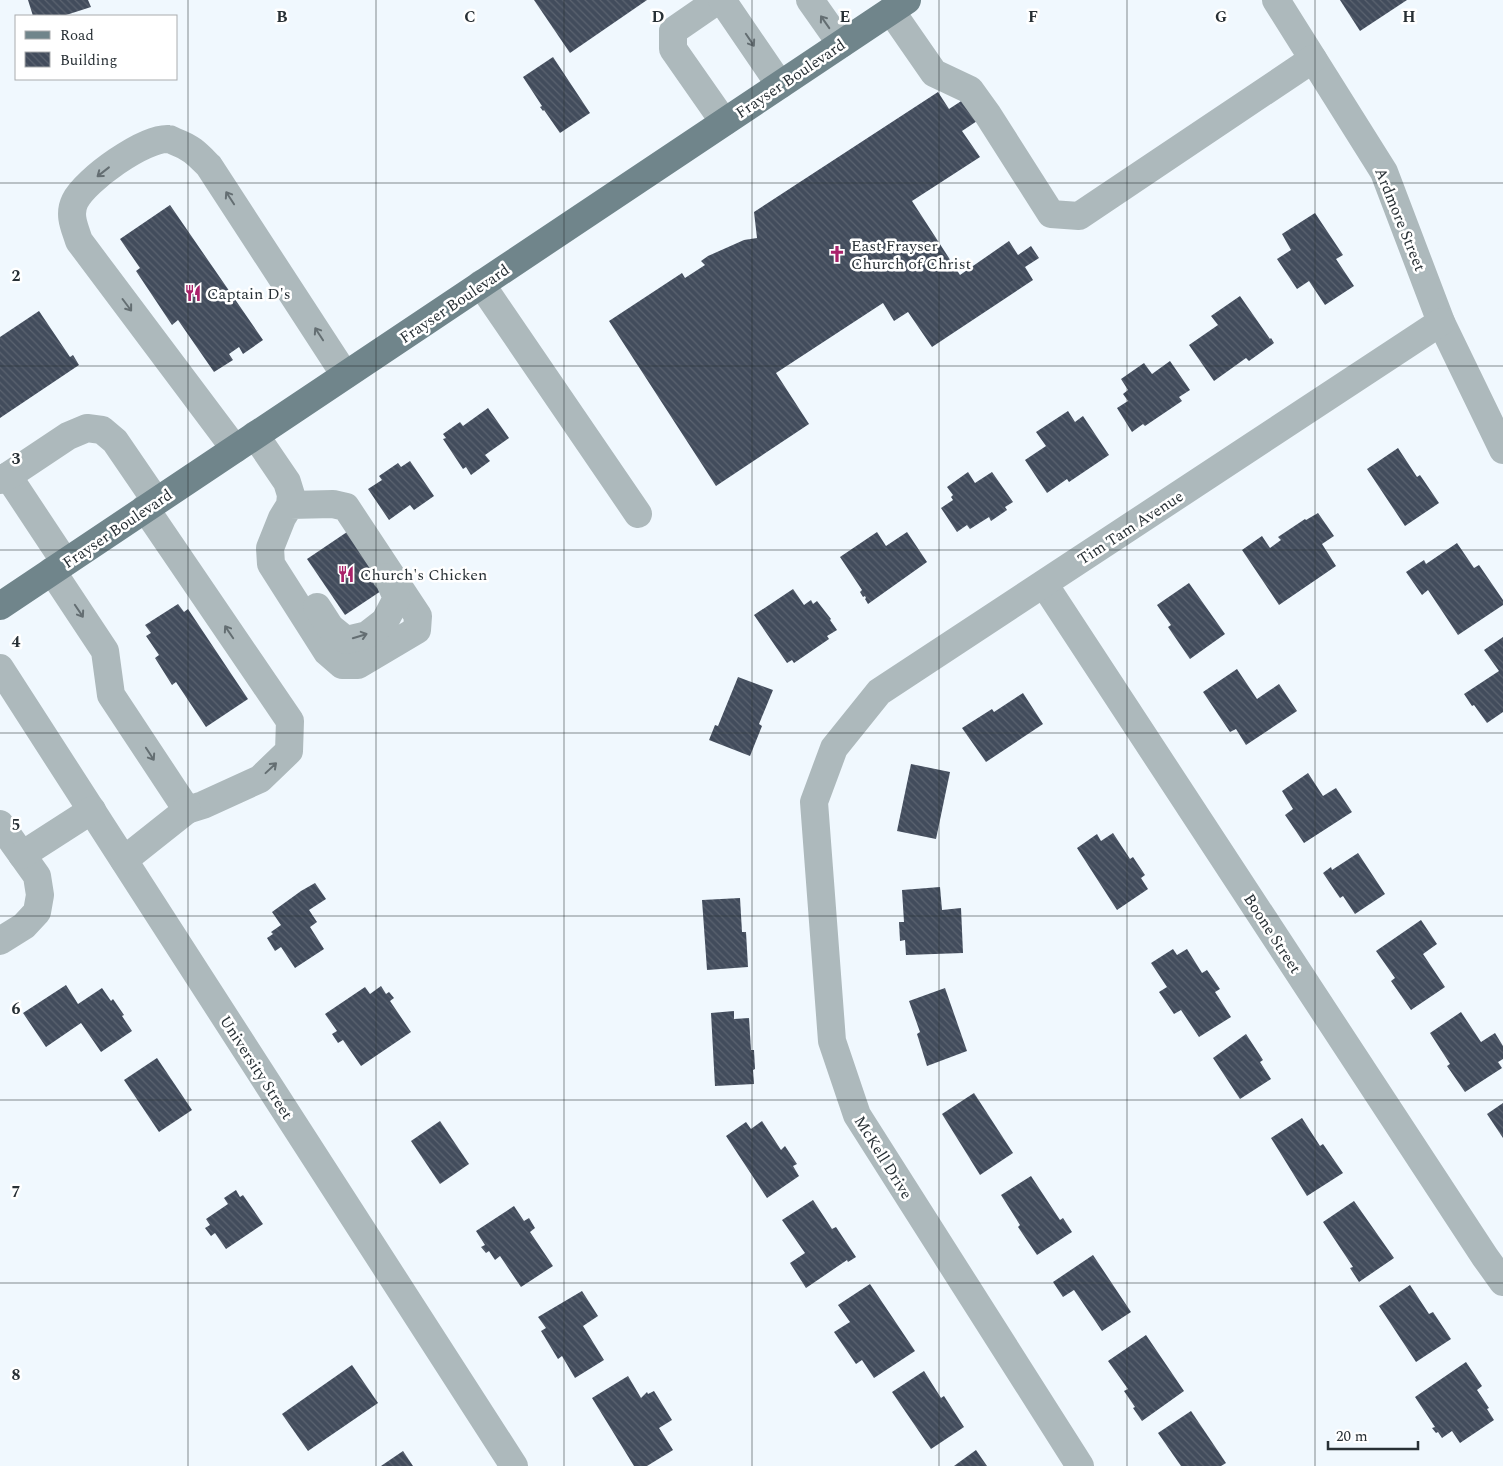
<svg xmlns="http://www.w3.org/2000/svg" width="1503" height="1466" font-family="Spectral,serif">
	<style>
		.building { fill: url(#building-back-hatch) }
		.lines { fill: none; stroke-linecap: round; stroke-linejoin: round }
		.minor { stroke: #adb9bc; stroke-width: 28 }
		.major { stroke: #70858b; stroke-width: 28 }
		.oneway { stroke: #646e72 }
		.grid { fill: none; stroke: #283035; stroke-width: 1; stroke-opacity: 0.55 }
		.labels { text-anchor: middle; stroke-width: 5; stroke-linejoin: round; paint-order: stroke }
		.street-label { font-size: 16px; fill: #283035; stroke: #fff }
		.poi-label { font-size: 16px; fill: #283035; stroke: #fff; text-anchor: start }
		.grid-label { font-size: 16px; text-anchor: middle; font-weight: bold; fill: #283035; stroke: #fff; stroke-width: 5; stroke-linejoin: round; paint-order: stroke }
	</style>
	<defs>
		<pattern id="building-back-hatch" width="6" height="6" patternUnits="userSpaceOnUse" patternTransform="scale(1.25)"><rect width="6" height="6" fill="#424c5c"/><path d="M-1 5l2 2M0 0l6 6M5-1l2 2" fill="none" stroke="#5b6370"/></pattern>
	</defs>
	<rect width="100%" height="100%" fill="#f0f8fe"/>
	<!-- building -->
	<g class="building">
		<path d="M28,0H88L91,7L63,16H33Z"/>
		<path d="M534,0H647L570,53Z"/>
		<path d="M1340,0H1407L1360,31Z"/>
		<path d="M553,57L590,113L560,133L544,110L543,111L540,107L542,106L523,77Z"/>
		<path d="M938,92L949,109L969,96L983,117L962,131L980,157L912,201L960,275L1009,241L1018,255L1031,246L1039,258L1025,267L1033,280L932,347L908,312L894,321L883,303L776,373L809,424L716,486L609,321L682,273L685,278L705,265L701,261L708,256L744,240L757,238L754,212Z"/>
		<path d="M170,205L263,340L243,354L239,347L229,354L233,360L214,372L178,320L172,325L136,271L140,268L120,239Z"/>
		<path d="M1315,213L1343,255L1336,259L1354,286L1325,305L1309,281L1297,289L1277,259L1291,250L1282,234Z"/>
		<path d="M1240,296L1270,339L1271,338L1274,343L1249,361L1246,358L1214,381L1189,345L1218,325L1211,316Z"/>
		<path d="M39,311L70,357L73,355L79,365L0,418V337Z"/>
		<path d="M1170,361L1190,390L1179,397L1182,401L1145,426L1143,424L1132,432L1117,408L1128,401L1123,394L1128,390L1121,379L1144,363L1152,374Z"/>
		<path d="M488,408L509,438L485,455L490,461L471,475L466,467L463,469L443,439L446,438L443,434L460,422L463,426Z"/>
		<path d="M1068,411L1075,422L1083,416L1109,455L1069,482L1067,479L1047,493L1025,460L1046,446L1036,432Z"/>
		<path d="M1398,448L1417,477L1420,475L1439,503L1405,526L1367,469Z"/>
		<path d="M410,461L434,496L414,510L410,505L389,520L368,489L382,480L379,476L398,463L401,467Z"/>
		<path d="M968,472L975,483L992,472L1013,502L1005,507L1007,510L991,521L989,517L970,529L967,525L957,532L941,508L953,500L951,497L953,495L947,487Z"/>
		<path d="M1318,513L1334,536L1322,544L1336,566L1279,605L1242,550L1262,536L1270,548L1281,540L1278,537L1305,519L1306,520Z"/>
		<path d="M347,532L384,589L345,615L307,559Z"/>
		<path d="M877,532L886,546L907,532L927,562L868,604L865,599L866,598L865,596L863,597L860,592L862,590L840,557Z"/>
		<path d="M1457,543L1474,568L1479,565L1503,600V605L1458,635L1428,590L1422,595L1406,572L1424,560L1426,564Z"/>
		<path d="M1189,583L1225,634L1190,659L1168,627L1171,625L1157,605Z"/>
		<path d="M793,589L804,605L811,600L813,604L817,601L831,619L830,620L837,630L827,636L829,639L794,663L792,660L787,663L754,615Z"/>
		<path d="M178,604L184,612L188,609L248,699L206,727L176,682L172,685L155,658L159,655L146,636L151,633L145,625Z"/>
		<path d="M1503,637V712L1487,723L1474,705L1472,706L1464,694L1499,671L1484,650Z"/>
		<path d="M1237,669L1257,699L1279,684L1297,711L1246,745L1236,729L1230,732L1203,692Z"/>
		<path d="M738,677L773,690L759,724L762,726L750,756L709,740L715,725L718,726Z"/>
		<path d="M1023,693L1043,724L986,762L962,728L992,709L994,712Z"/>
		<path d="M911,764L950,772L936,839L897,831Z"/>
		<path d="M1308,773L1323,796L1336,788L1352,812L1304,843L1285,815L1293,809L1282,791Z"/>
		<path d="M1113,833L1130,859L1133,857L1145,875L1141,878L1148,889L1117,910L1077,848L1097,834L1101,841Z"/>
		<path d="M1358,853L1385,894L1355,914L1343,896L1340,898L1323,873L1331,867L1332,870Z"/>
		<path d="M315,883L326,899L309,910L317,922L310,927L324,949L295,968L281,947L275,951L267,938L273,934L271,932L281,925L272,912L301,891Z"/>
		<path d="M940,887L942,910L961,908L963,953L906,955L905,940L900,941L899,922H904L902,890Z"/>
		<path d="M740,898L742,932H746L748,967L707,970L702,900Z"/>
		<path d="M1421,920L1437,944L1423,954L1445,987L1411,1010L1391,981L1395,978L1376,951Z"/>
		<path d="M1173,949L1177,955L1187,949L1202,973L1207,970L1220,989L1215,992L1231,1017L1199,1037L1181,1010L1174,1014L1159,992L1167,987L1151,963Z"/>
		<path d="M66,985L78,1004L102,988L111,1001L113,999L124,1015L122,1016L132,1031L101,1052L81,1023L46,1047L23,1013Z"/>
		<path d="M381,986L386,994L389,992L394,998L390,1001L411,1032L361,1066L343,1040L338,1043L332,1034L337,1031L325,1014L365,987L370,994Z"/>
		<path d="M945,988L967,1051L927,1066L917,1034L920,1032L909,1001Z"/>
		<path d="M734,1011V1019L749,1018L751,1050H754L755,1069L753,1070L754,1084L715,1086L711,1013Z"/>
		<path d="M1461,1012L1481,1042L1495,1033L1503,1046V1059L1498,1062L1502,1068L1465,1092L1447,1066L1450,1064L1430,1033Z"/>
		<path d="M1246,1034L1263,1060L1260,1062L1271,1079L1240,1099L1213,1058Z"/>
		<path d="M157,1058L192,1110L159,1132L124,1080Z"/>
		<path d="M974,1093L1013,1153L980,1175L942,1114Z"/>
		<path d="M1503,1103V1138L1487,1114Z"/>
		<path d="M1302,1118L1320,1146L1323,1144L1343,1173L1307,1196L1271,1138Z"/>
		<path d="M440,1121L469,1164L440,1184L411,1141Z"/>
		<path d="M762,1121L781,1150L785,1146L797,1164L793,1166L799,1176L767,1198L726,1136L746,1122L751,1129Z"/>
		<path d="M1031,1176L1060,1220L1063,1218L1072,1232L1037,1255L1018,1227L1020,1225L1001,1195Z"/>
		<path d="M236,1190L240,1197L243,1195L263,1224L226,1249L215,1233L211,1236L205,1228L210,1225L206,1219L228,1204L224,1198Z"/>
		<path d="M813,1200L832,1229L836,1227L856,1257L848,1262L847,1260L806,1288L790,1263L805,1253L782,1220Z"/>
		<path d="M1354,1201L1394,1258L1359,1282L1350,1268L1353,1267L1323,1222Z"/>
		<path d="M514,1206L524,1221L529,1218L535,1228L530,1232L553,1266L521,1287L500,1256L495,1260L489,1251L486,1253L481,1247L485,1245L476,1231Z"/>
		<path d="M1093,1255L1131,1312L1102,1331L1074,1290L1063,1297L1053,1282Z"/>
		<path d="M870,1284L915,1351L874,1378L862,1360L856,1364L834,1332L850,1322L838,1305Z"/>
		<path d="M1410,1285L1429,1314L1433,1312L1451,1339L1416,1362L1379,1306Z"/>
		<path d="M582,1291L598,1316L583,1326L604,1360L575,1378L562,1356L558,1359L541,1331L546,1328L538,1317Z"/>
		<path d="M1146,1335L1184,1391L1142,1421L1133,1408L1135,1407L1124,1391L1128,1389L1108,1361Z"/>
		<path d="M1466,1362L1482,1386L1477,1390L1489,1408L1487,1409L1494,1420L1460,1443L1452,1431L1442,1438L1438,1432L1436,1433L1432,1428L1435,1427L1415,1397Z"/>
		<path d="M352,1365L378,1403L308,1451L282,1414Z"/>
		<path d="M924,1371L941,1398L944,1396L964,1427L931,1449L892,1392Z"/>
		<path d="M628,1376L641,1398L647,1392L648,1394L654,1391L672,1420L659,1428L673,1450L647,1466H634L592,1398Z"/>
		<path d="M1191,1411L1226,1463L1221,1466H1181L1158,1433Z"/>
		<path d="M976,1450L987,1466H954Z"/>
		<path d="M403,1451L413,1466H381Z"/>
	</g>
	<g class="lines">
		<!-- minor -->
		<g class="minor">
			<path d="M718,0L673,31V49L724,122"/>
			<path d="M722,0L780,85"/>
			<path d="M810,0L841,44"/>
			<path d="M1276,0L1384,172L1441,322L1503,450"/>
			<path d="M891,11L934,73L970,90L988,115L1051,214L1079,216L1313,59"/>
			<path d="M481,284L638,514"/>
			<path d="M255,435L287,482L291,495L290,505L282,518L270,548L271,564L327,652L342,665H358L417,630L418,616L346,507L333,504L290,505"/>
			<path d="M235,449L79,241C75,228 68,215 75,201C85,180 145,137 169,139C171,139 173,141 176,142C192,148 197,154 209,166L345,375"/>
			<path d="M8,476L65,562"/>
			<path d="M0,480L8,476L68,436L87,428L102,430L115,441L156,501"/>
			<path d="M52,571L105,651L111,695L187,810L203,805L260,779L289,751L290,721L145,508"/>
			<path d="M1044,584L1485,1257L1503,1282"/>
			<path d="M317,607L330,627L346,640L367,635L385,621L397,598L389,580L386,577"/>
			<path d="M0,668L514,1466"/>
			<path d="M0,824L37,876L40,895L37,912L24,926L0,941"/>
			<path d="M22,855L92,810"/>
			<path d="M124,860L187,810"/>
			<path d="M1080,1466L857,1115L832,1041L814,802L834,748L879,692L1441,322"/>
		</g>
		<!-- major -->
		<path class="major" d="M0,606L907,0"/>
	</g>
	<!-- one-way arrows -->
	<defs><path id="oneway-shaft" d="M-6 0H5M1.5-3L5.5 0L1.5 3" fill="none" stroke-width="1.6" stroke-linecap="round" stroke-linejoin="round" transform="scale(1.25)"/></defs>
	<g class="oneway">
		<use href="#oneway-shaft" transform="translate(825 22) rotate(-125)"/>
		<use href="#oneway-shaft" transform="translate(750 40) rotate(56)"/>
		<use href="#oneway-shaft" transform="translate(103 172) rotate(142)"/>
		<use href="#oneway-shaft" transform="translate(230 198) rotate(-123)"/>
		<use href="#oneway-shaft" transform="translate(127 305) rotate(53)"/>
		<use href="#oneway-shaft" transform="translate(319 334) rotate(-123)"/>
		<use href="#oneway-shaft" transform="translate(79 611) rotate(56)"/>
		<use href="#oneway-shaft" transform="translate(229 632) rotate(-124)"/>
		<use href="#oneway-shaft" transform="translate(360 636) rotate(-17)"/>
		<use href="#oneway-shaft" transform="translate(150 754) rotate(57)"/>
		<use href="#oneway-shaft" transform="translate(271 768) rotate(-43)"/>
	</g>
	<!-- grid -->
	<path class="grid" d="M188,0V1466M376,0V1466M564,0V1466M752,0V1466M939,0V1466M1127,0V1466M1315,0V1466M0,183H1503M0,366H1503M0,550H1503M0,733H1503M0,916H1503M0,1100H1503M0,1283H1503"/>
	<!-- icons -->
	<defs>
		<g id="church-bare" transform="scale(1.35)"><path d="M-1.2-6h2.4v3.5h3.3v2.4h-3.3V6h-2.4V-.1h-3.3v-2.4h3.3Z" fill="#a9226a" stroke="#fff" stroke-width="2.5" paint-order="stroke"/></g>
		<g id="restaurant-bare" transform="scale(1.35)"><path d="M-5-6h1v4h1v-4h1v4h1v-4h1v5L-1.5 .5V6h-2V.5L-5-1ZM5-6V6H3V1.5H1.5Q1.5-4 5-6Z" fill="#a9226a" stroke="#fff" stroke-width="2.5" paint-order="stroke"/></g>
	</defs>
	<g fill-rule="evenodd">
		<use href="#church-bare" x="837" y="254"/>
		<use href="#restaurant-bare" x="193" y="293"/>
		<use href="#restaurant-bare" x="346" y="574"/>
	</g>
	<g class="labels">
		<!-- street labels -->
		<g class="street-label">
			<text transform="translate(790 78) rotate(-34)" y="6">Frayser Boulevard</text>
			<text transform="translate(1401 219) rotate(68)" y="6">Ardmore Street</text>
			<text transform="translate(454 303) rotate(-34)" y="6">Frayser Boulevard</text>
			<text transform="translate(1130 527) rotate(-33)" y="6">Tim Tam Avenue</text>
			<text transform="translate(117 528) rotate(-34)" y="6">Frayser Boulevard</text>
			<text transform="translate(1273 933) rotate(57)" y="6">Boone Street</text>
			<text transform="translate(257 1067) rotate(57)" y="6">University Street</text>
			<text transform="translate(884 1157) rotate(58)" y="6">McKell Drive</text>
		</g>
		<!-- poi labels -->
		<g class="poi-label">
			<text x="851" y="251">East Frayser<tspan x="851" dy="18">Church of Christ</tspan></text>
			<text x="207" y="299">Captain D's</text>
			<text x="360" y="580">Church's Chicken</text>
		</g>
	</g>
	<g class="grid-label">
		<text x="282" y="22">B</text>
		<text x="470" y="22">C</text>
		<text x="658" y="22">D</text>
		<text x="845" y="22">E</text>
		<text x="1033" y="22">F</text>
		<text x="1221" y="22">G</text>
		<text x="1409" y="22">H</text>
		<text x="16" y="281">2</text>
		<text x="16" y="464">3</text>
		<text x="16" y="647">4</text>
		<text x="16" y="830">5</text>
		<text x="16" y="1014">6</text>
		<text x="16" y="1197">7</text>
		<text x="16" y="1380">8</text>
	</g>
	<!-- legend -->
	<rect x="15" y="15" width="162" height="65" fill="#ffffff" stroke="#a9acae"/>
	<rect x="25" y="31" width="25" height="8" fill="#70858b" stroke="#a9acae"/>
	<text x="60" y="40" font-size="15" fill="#283035">Road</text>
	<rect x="25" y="52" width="25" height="15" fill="url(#building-back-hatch)" stroke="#a9acae"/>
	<text x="60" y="65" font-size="15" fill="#283035">Building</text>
	<!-- scale -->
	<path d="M1328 1441v8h90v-8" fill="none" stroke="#283035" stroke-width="2.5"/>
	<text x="1336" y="1441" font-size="15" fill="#283035" stroke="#ffffff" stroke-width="4" paint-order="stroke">20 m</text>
</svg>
